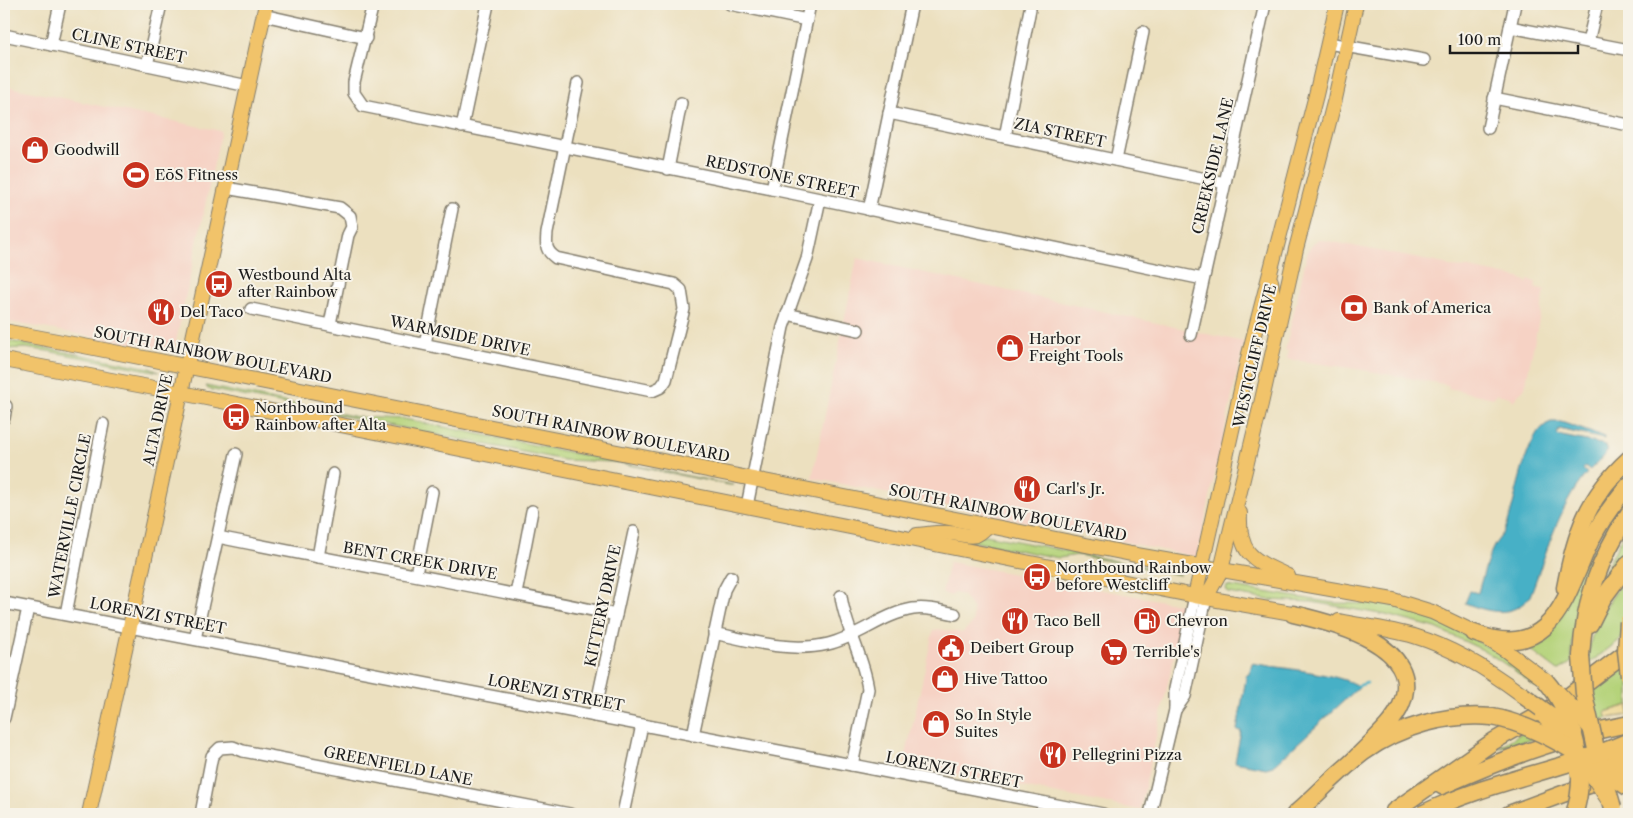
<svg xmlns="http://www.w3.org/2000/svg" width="1633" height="818" font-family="'Libre Caslon Text',serif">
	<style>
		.built { fill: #f6d2c4 }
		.green { fill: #b5d37a; stroke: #68784b }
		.sand { fill: #eeda9e; stroke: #857b5d }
		.water { fill: #47b0c6; stroke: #326671 }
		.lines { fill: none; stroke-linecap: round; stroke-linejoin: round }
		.stream { stroke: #47b0c6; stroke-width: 2.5 }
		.minor-casing { stroke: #847e6e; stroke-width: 14 }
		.major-casing { stroke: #847e6e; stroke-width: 16 }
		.highway-casing { stroke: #847e6e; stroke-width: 19 }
		.minor { stroke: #fff; stroke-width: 11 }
		.major { stroke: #f1c36a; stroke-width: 14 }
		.highway { stroke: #f1c36a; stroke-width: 16 }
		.major-bridge-casing { stroke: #847e6e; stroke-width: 16; stroke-linecap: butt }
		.highway-bridge-casing { stroke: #847e6e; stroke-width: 19; stroke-linecap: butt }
		.major-bridge { stroke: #f1c36a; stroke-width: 14 }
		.highway-bridge { stroke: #f1c36a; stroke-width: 16 }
		.labels { text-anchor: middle; stroke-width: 4; stroke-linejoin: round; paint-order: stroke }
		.street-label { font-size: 15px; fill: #1c1c1c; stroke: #f7f3e8 }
		.poi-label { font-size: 15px; fill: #1c1c1c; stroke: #f7f3e8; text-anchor: start }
	</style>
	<rect width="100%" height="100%" fill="#f7f3e8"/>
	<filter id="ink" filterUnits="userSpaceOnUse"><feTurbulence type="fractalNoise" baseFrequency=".02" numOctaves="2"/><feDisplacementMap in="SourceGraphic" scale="10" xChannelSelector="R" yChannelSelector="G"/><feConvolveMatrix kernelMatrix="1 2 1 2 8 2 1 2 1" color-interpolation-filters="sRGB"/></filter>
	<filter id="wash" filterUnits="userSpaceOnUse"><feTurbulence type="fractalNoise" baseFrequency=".0096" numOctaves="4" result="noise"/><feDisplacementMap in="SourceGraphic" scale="20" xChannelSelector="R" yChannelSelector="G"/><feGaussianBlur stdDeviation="1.12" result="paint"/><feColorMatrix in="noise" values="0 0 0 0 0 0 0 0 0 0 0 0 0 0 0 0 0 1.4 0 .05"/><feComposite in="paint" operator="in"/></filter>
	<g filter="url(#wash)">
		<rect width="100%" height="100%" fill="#ece0bf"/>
		<!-- built -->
		<g class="built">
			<path d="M4,86L221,131L174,351L4,321Z"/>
			<path d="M1318,239L1445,264L1449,267L1469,268L1519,278L1526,281L1527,285L1528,280L1536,282L1535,288L1545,291L1525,387L1520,393L1513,401L1510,397L1497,394L1493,398L1448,388L1449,385L1357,369L1287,359L1289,350L1285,351L1308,250Z"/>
			<path d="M857,258L1244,342L1197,557L812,478Z"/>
			<path d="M949,562L1185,605L1140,810L904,764L933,631L938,629L962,633L970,626L973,622V609L963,595L954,593L951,596L942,593Z"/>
		</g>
		<!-- green -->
		<g class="green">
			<path d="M4,340L150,368L159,372L47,351L25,348L4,349Z"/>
			<path d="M206,386L358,417L404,419L733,485H729L613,462L564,460L208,389Z"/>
			<path d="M1629,495V503L1620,515C1599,561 1570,609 1572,662L1558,671L1529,649L1527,642L1600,539L1613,516Z"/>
			<path d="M1629,522V553L1598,594V586Z"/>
			<path d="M986,535L1177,573L1180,575L1083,556L1077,555L1059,558L949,537Z"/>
			<path d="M1629,572V633L1588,664L1590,644L1596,621Z"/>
			<path d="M1227,586L1334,603L1386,604L1401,608L1443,623L1501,654L1540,683L1535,687L1514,670L1485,651L1436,628L1386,615L1312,602L1269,600L1228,593L1226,589Z"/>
			<path d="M1629,660V705L1605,712L1608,718L1498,748L1609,677Z"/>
		</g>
		<!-- sand -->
		<path class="sand" d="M1629,705V715L1608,718L1605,712Z"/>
		<!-- water -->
		<g class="water">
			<path d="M1551,422H1561L1604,437V439L1559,429L1557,435L1606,445L1608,451L1590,470L1585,466L1583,469L1587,473C1558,507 1546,555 1530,596C1513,619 1488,612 1465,603L1470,591L1478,593C1481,581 1488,557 1494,546C1497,540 1502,536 1505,530C1516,506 1524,430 1551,422Z"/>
			<path d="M1252,663C1277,668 1341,673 1359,687L1273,766L1266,768L1235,762L1241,731L1237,730L1246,678L1245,676L1249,674Z"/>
		</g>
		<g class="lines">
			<!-- stream -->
			<path class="stream" d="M1354,687L1367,683"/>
		</g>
	</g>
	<g filter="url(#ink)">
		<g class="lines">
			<!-- minor casing -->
			<g class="minor-casing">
				<g id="minor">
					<path d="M373,4L354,82V93L363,106L772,189L1203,279"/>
					<path d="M730,4L807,20"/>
					<path d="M263,15L366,38"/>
					<path d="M1510,27L1629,50"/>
					<path d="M4,35L248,86"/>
					<path d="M1588,42L1597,4"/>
					<path d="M1328,43L1424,60"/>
					<path d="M51,45L60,4"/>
					<path d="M147,65L161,4"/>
					<path d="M1494,98L1629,125"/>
					<path d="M889,113L1225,183"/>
					<path d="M462,127L488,4"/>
					<path d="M1488,128L1515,4"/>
					<path d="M1005,137L1030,9"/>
					<path d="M1116,160L1143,32"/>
					<path d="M668,169L681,103"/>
					<path d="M226,188L340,208L350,216L352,227L348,235L330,324"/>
					<path d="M772,189L810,4"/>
					<path d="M869,210L912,4"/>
					<path d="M251,309L652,391L661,387L666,380L684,309L681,290L674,284L556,258C545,250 546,245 547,233L578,83"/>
					<path d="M787,314L858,330"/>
					<path d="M1191,335L1265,4"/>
					<path d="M425,344L452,209"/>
					<path d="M4,418L6,406"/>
					<path d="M747,506L783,327L807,259L820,199"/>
					<path d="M218,537C350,564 484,587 616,615"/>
					<path d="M318,557L333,474"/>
					<path d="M416,574L432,492"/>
					<path d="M516,594L532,511"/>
					<path d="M841,596C845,628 864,657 868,689L852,765"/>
					<path d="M4,603L852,765L1103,814"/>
					<path d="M66,614L103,424"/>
					<path d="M714,633C752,641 790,653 828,644C858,637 883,614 913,609C927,607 941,611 955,614"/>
					<path d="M195,639L236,454"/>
					<path d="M1175,710L1185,696L1206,598"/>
					<path d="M594,716L634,532"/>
					<path d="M4,718L28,608"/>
					<path d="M693,735L724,590L731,577"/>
					<path d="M201,814L212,756L220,748L233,747L243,751L570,814"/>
					<path d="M623,814L642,725"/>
					<path d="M1150,814L1175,710V689L1195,596"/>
				</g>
			</g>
			<!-- major casing -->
			<g class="major-casing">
				<g id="major">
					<path d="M1271,281L1273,297L1270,323L1277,331"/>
					<path d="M4,331L89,347L1131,554L1393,600L1432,612L1486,638L1505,650L1545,680"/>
					<path d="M4,360L181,393L1195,596L1303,615"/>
					<path d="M1240,513C1238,556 1254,560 1288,576"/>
					<path d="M917,535C928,534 940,532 950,533C967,534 974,542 987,526"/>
					<path d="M1195,596L1249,354L1316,95L1337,4"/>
					<path d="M1206,598L1221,570L1261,404L1296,249L1335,99L1356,4"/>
					<path d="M1339,621C1364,626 1390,629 1414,636C1454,648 1489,670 1521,694"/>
					<path d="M89,814L266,4"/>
				</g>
			</g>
			<!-- highway casing -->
			<g class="highway-casing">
				<g id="highway">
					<path d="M1565,588C1575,534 1587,497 1629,459"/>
					<path d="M1293,614C1333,623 1426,645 1401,705C1393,725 1366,746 1351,763"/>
					<path d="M1590,624L1603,598L1629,563"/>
					<path d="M1474,633C1555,664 1566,592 1592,538C1602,519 1615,501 1629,485"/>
					<path d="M1581,656C1584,601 1599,559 1629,513"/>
					<path d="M1442,786C1502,759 1564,736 1629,724"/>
					<path d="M1394,811L1494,741L1557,705L1629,650"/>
					<path d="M1295,814C1318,794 1339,771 1364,752C1400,726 1447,713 1492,717"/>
					<path d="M1509,814L1568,792L1611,778"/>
				</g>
			</g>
			<!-- minor -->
			<use href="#minor" class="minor"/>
			<!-- major -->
			<use href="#major" class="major"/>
			<!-- highway -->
			<use href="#highway" class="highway"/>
			<!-- major-bridge casing -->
			<g class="major-bridge-casing">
				<g id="major-bridge">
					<path d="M1558,692L1576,711L1592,731"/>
					<path d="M1543,716L1578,754L1608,800"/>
					<path d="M1608,751L1629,779"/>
				</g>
			</g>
			<!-- highway-bridge casing -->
			<g class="highway-bridge-casing">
				<g id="highway-bridge">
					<path d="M1628,622L1626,651L1629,676"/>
					<path d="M1581,656L1584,694L1596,749"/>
					<path d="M1545,680C1574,713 1589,772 1574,814"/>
					<path d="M1521,694L1574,732"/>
					<path d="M1492,717C1539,725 1590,761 1629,788"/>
					<path d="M1602,769L1613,808"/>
					<path d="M1578,772L1629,754"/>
					<path d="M1422,814C1488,781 1562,771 1629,741"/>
				</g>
			</g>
			<!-- major-bridge -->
			<use href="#major-bridge" class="major-bridge"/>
			<!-- highway-bridge -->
			<use href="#highway-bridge" class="highway-bridge"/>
		</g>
	</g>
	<!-- icons -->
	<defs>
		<g id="shop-disc" transform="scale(1.4375)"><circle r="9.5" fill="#c8321e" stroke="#f7f3e8"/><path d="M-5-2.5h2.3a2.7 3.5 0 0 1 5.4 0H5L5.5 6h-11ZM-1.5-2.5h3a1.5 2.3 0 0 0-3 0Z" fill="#fff"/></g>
		<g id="stadium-disc" transform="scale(1.4375)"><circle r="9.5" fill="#c8321e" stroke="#f7f3e8"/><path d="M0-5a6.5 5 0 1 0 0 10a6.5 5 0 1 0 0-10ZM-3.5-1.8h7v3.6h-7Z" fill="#fff"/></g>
		<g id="bus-disc" transform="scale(1.4375)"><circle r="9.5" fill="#c8321e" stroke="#f7f3e8"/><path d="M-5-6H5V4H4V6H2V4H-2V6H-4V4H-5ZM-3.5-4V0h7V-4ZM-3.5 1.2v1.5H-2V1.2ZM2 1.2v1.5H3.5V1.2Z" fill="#fff"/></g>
		<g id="bank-disc" transform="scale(1.4375)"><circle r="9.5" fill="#c8321e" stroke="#f7f3e8"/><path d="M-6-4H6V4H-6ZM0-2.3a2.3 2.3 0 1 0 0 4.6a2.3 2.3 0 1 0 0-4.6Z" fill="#fff"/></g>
		<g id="restaurant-disc" transform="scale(1.4375)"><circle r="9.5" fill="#c8321e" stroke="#f7f3e8"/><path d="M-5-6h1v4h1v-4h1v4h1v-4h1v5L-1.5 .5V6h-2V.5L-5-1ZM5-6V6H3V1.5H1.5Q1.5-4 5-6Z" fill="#fff"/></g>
		<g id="fuel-disc" transform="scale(1.4375)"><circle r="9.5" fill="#c8321e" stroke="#f7f3e8"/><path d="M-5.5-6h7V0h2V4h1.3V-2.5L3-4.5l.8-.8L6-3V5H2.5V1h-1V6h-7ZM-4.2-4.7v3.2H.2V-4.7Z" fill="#fff"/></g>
		<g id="civic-disc" transform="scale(1.4375)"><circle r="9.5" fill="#c8321e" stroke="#f7f3e8"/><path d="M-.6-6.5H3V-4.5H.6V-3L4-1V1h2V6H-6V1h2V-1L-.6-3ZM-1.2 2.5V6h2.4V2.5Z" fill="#fff"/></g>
		<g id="supermarket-disc" transform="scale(1.4375)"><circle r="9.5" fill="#c8321e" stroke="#f7f3e8"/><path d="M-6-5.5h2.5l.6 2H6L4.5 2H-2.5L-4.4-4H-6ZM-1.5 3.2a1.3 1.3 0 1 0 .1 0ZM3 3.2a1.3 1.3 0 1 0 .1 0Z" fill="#fff"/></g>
	</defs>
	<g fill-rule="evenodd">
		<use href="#shop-disc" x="35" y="150"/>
		<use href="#stadium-disc" x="136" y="175"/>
		<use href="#bus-disc" x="219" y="284"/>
		<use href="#bank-disc" x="1354" y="308"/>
		<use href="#restaurant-disc" x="161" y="312"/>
		<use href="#shop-disc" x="1010" y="348"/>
		<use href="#bus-disc" x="236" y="417"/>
		<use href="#restaurant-disc" x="1027" y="489"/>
		<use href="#bus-disc" x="1037" y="577"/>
		<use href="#restaurant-disc" x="1015" y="621"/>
		<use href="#fuel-disc" x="1147" y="621"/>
		<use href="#civic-disc" x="951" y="648"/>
		<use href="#supermarket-disc" x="1114" y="652"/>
		<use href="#shop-disc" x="945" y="679"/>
		<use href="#shop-disc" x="936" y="724"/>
		<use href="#restaurant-disc" x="1053" y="755"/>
	</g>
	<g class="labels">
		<!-- street labels -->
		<g class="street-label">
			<text transform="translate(129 46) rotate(12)" y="5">CLINE STREET</text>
			<text transform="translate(1060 133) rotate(12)" y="5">ZIA STREET</text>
			<text transform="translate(1213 166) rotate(-77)" y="5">CREEKSIDE LANE</text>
			<text transform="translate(782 177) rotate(12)" y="5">REDSTONE STREET</text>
			<text transform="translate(460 336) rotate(12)" y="5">WARMSIDE DRIVE</text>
			<text transform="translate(213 355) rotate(11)" y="5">SOUTH RAINBOW BOULEVARD</text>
			<text transform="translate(1255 356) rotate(-77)" y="5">WESTCLIFF DRIVE</text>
			<text transform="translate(158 420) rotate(-78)" y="5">ALTA DRIVE</text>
			<text transform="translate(611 434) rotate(11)" y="5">SOUTH RAINBOW BOULEVARD</text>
			<text transform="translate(1008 513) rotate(11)" y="5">SOUTH RAINBOW BOULEVARD</text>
			<text transform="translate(70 516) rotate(-79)" y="5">WATERVILLE CIRCLE</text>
			<text transform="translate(420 561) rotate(10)" y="5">BENT CREEK DRIVE</text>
			<text transform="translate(603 606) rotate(-78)" y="5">KITTERY DRIVE</text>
			<text transform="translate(158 616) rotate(11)" y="5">LORENZI STREET</text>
			<text transform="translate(556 693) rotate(11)" y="5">LORENZI STREET</text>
			<text transform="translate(398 766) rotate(11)" y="5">GREENFIELD LANE</text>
			<text transform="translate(954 770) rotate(11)" y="5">LORENZI STREET</text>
		</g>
		<!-- poi labels -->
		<g class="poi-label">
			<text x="54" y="155">Goodwill</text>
			<text x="155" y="180">EōS Fitness</text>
			<text x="238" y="280">Westbound Alta<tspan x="238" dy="17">after Rainbow</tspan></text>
			<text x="1373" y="313">Bank of America</text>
			<text x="180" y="317">Del Taco</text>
			<text x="1029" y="344">Harbor<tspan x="1029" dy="17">Freight Tools</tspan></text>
			<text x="255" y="413">Northbound<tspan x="255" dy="17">Rainbow after Alta</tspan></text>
			<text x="1046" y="494">Carl's Jr.</text>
			<text x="1056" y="573">Northbound Rainbow<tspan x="1056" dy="17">before Westcliff</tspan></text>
			<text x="1034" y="626">Taco Bell</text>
			<text x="1166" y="626">Chevron</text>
			<text x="970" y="653">Deibert Group</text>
			<text x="1133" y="657">Terrible's</text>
			<text x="964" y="684">Hive Tattoo</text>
			<text x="955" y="720">So In Style<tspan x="955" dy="17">Suites</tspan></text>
			<text x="1072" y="760">Pellegrini Pizza</text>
		</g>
	</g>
	<!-- margin -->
	<rect width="1633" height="818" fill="none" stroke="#f7f3e8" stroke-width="20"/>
	<!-- scale -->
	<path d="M1450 45v8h128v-8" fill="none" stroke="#1c1c1c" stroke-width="2.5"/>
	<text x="1458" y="45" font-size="15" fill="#1c1c1c" stroke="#f7f3e8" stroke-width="4" paint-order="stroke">100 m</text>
</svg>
